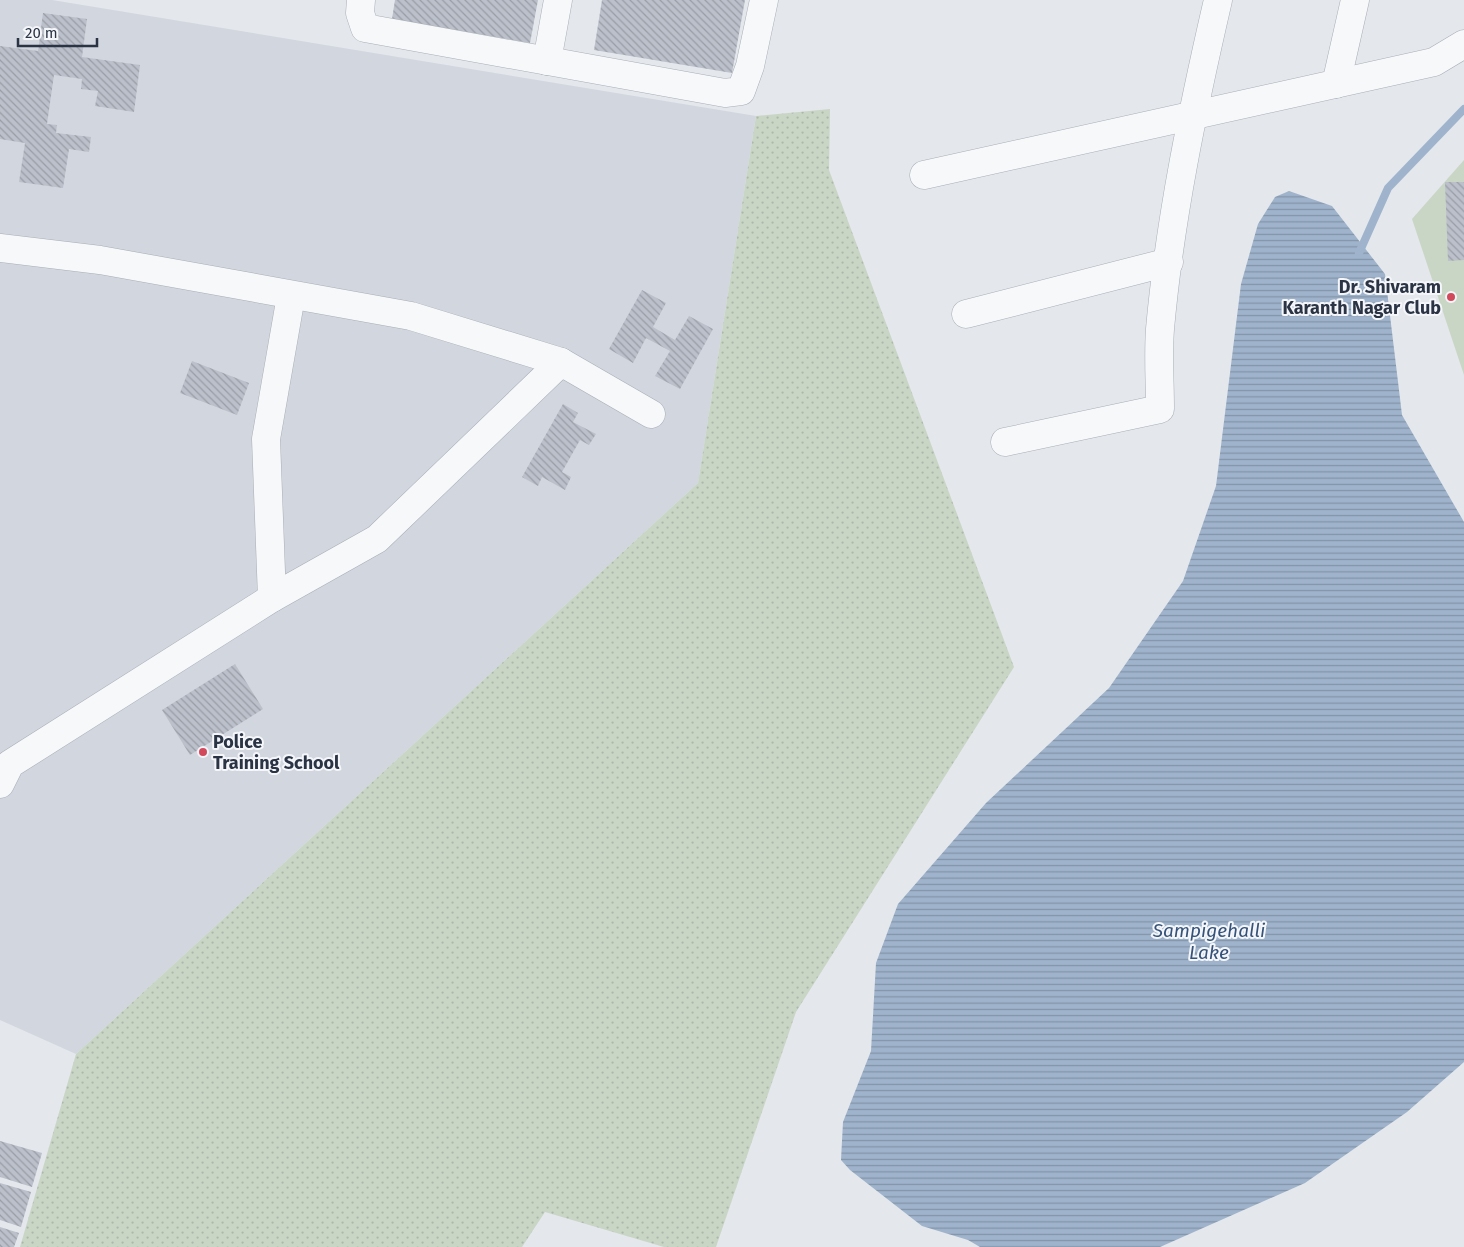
<svg xmlns="http://www.w3.org/2000/svg" width="1464" height="1247" font-family="'Fira Sans',sans-serif">
	<style>
		.built { fill: #d2d6de }
		.grass { fill: url(#grass-dots) }
		.pitch { fill: #c9d6c5 }
		.water { fill: url(#water-rules) }
		.lines { fill: none; stroke-linecap: round; stroke-linejoin: round }
		.stream { stroke: #9fb4cc; stroke-width: 8 }
		.building { fill: url(#building-back-hatch) }
		.minor-casing { stroke: #a9aeb7; stroke-width: 29 }
		.minor { stroke: #f7f8fa; stroke-width: 28 }
		.poi-dot { fill: #d1495b; stroke: #f4f6f9; stroke-width: 2 }
		.labels { text-anchor: middle; stroke-width: 4; stroke-linejoin: round; paint-order: stroke }
		.poi-label { font-size: 18px; font-weight: bold; fill: #2b3445; stroke: #f4f6f9; text-anchor: end }
		.water-label { font-size: 19px; font-style: italic; fill: #34527a; stroke: #f4f6f9 }
	</style>
	<defs>
		<pattern id="grass-dots" width="8" height="8" patternUnits="userSpaceOnUse" patternTransform="scale(1.25)"><rect width="8" height="8" fill="#c9d6c5"/><path d="M2 2h.1M6 6h.1" fill="none" stroke="#adb8ab" stroke-width="1.8" stroke-linecap="round"/></pattern>
		<pattern id="water-rules" width="6" height="5" patternUnits="userSpaceOnUse" patternTransform="scale(1.25)"><rect width="6" height="5" fill="#9fb4cc"/><path d="M0 2.5h6" fill="none" stroke="#8293a7"/></pattern>
		<pattern id="building-back-hatch" width="6" height="6" patternUnits="userSpaceOnUse" patternTransform="scale(1.25)"><rect width="6" height="6" fill="#bbc0ca"/><path d="M-1 5l2 2M0 0l6 6M5-1l2 2" fill="none" stroke="#989da6"/></pattern>
	</defs>
	<rect width="100%" height="100%" fill="#e4e7ec"/>
	<!-- built -->
	<path class="built" d="M0,0H52L756,116L698,483L76,1054L0,1020Z"/>
	<!-- grass -->
	<path class="grass" d="M830,109L829,170L1014,667L796,1012L716,1247H664L545,1212L522,1247H20L76,1054L698,483L756,116Z"/>
	<!-- pitch -->
	<path class="pitch" d="M1464,160V375L1412,219Z"/>
	<!-- water -->
	<path class="water" d="M1289,191L1332,206L1385,274L1402,415L1464,522V1062L1407,1112L1305,1183L1160,1247H980L968,1240L922,1226L850,1170L841,1160L843,1122L871,1051L876,963L898,904L986,803L1109,688L1183,581L1216,486L1241,284L1258,224L1275,197Z"/>
	<g class="lines">
		<!-- stream -->
		<path class="stream" d="M1359,253L1388,188L1464,109"/>
	</g>
	<!-- building -->
	<g class="building">
		<path d="M395,0H538L530,43L392,19Z"/>
		<path d="M602,0H745L732,73L594,50Z"/>
		<path d="M43,13L87,19L82,57L140,65L134,112L95,106L98,91L81,89L82,79L54,75L47,124L57,125L56,133L91,137L89,152L69,149L63,188L19,182L25,143L0,139V46L38,51Z"/>
		<path d="M1445,182H1464V260L1448,261Z"/>
		<path d="M642,290L666,303L653,327L675,340L689,316L713,329L680,389L655,376L670,351L646,338L633,363L609,349Z"/>
		<path d="M192,361L249,383L237,415L180,393Z"/>
		<path d="M563,404L578,413L573,422L596,434L589,445L580,440L562,472L571,477L565,490L542,477L538,486L522,477Z"/>
		<path d="M235,664L263,709L190,755L162,710Z"/>
		<path d="M0,1141L42,1153L32,1187L0,1177Z"/>
		<path d="M0,1183L31,1192L21,1227L0,1220Z"/>
		<path d="M0,1227L19,1233L14,1247H0Z"/>
	</g>
	<g class="lines">
		<!-- minor casing -->
		<g class="minor-casing">
			<g id="minor">
				<path d="M361,0L360,13L365,28L725,93L741,91L750,66L764,0"/>
				<path d="M547,61L558,0"/>
				<path d="M1336,84L1355,0"/>
				<path d="M924,175L1434,62L1464,44"/>
				<path d="M0,248L100,260L411,316L561,362L651,414"/>
				<path d="M966,314L1169,262"/>
				<path d="M1005,442L1160,409C1160,383 1158,355 1160,329C1170,218 1193,108 1218,0"/>
				<path d="M272,598L266,439L291,296"/>
				<path d="M0,784L10,764L272,598L377,539L561,362"/>
			</g>
		</g>
		<!-- minor -->
		<use href="#minor" class="minor"/>
	</g>
	<!-- markers -->
	<g class="poi-dot">
		<circle cx="1451" cy="297" r="5"/>
		<circle cx="203" cy="752" r="5"/>
	</g>
	<g class="labels">
		<!-- poi labels -->
		<g class="poi-label">
			<text x="1441" y="293">Dr. Shivaram<tspan x="1441" dy="21">Karanth Nagar Club</tspan></text>
			<text x="213" y="748" text-anchor="start">Police<tspan x="213" dy="21">Training School</tspan></text>
		</g>
		<!-- water labels -->
		<g class="water-label">
			<text x="1209" y="937">Sampigehalli<tspan x="1209" dy="22">Lake</tspan></text>
		</g>
	</g>
	<!-- scale -->
	<path d="M18 38v8h79v-8" fill="none" stroke="#2b3445" stroke-width="2.5"/>
	<text x="25" y="38" font-size="15" fill="#2b3445" stroke="#f4f6f9" stroke-width="4" paint-order="stroke">20 m</text>
</svg>
